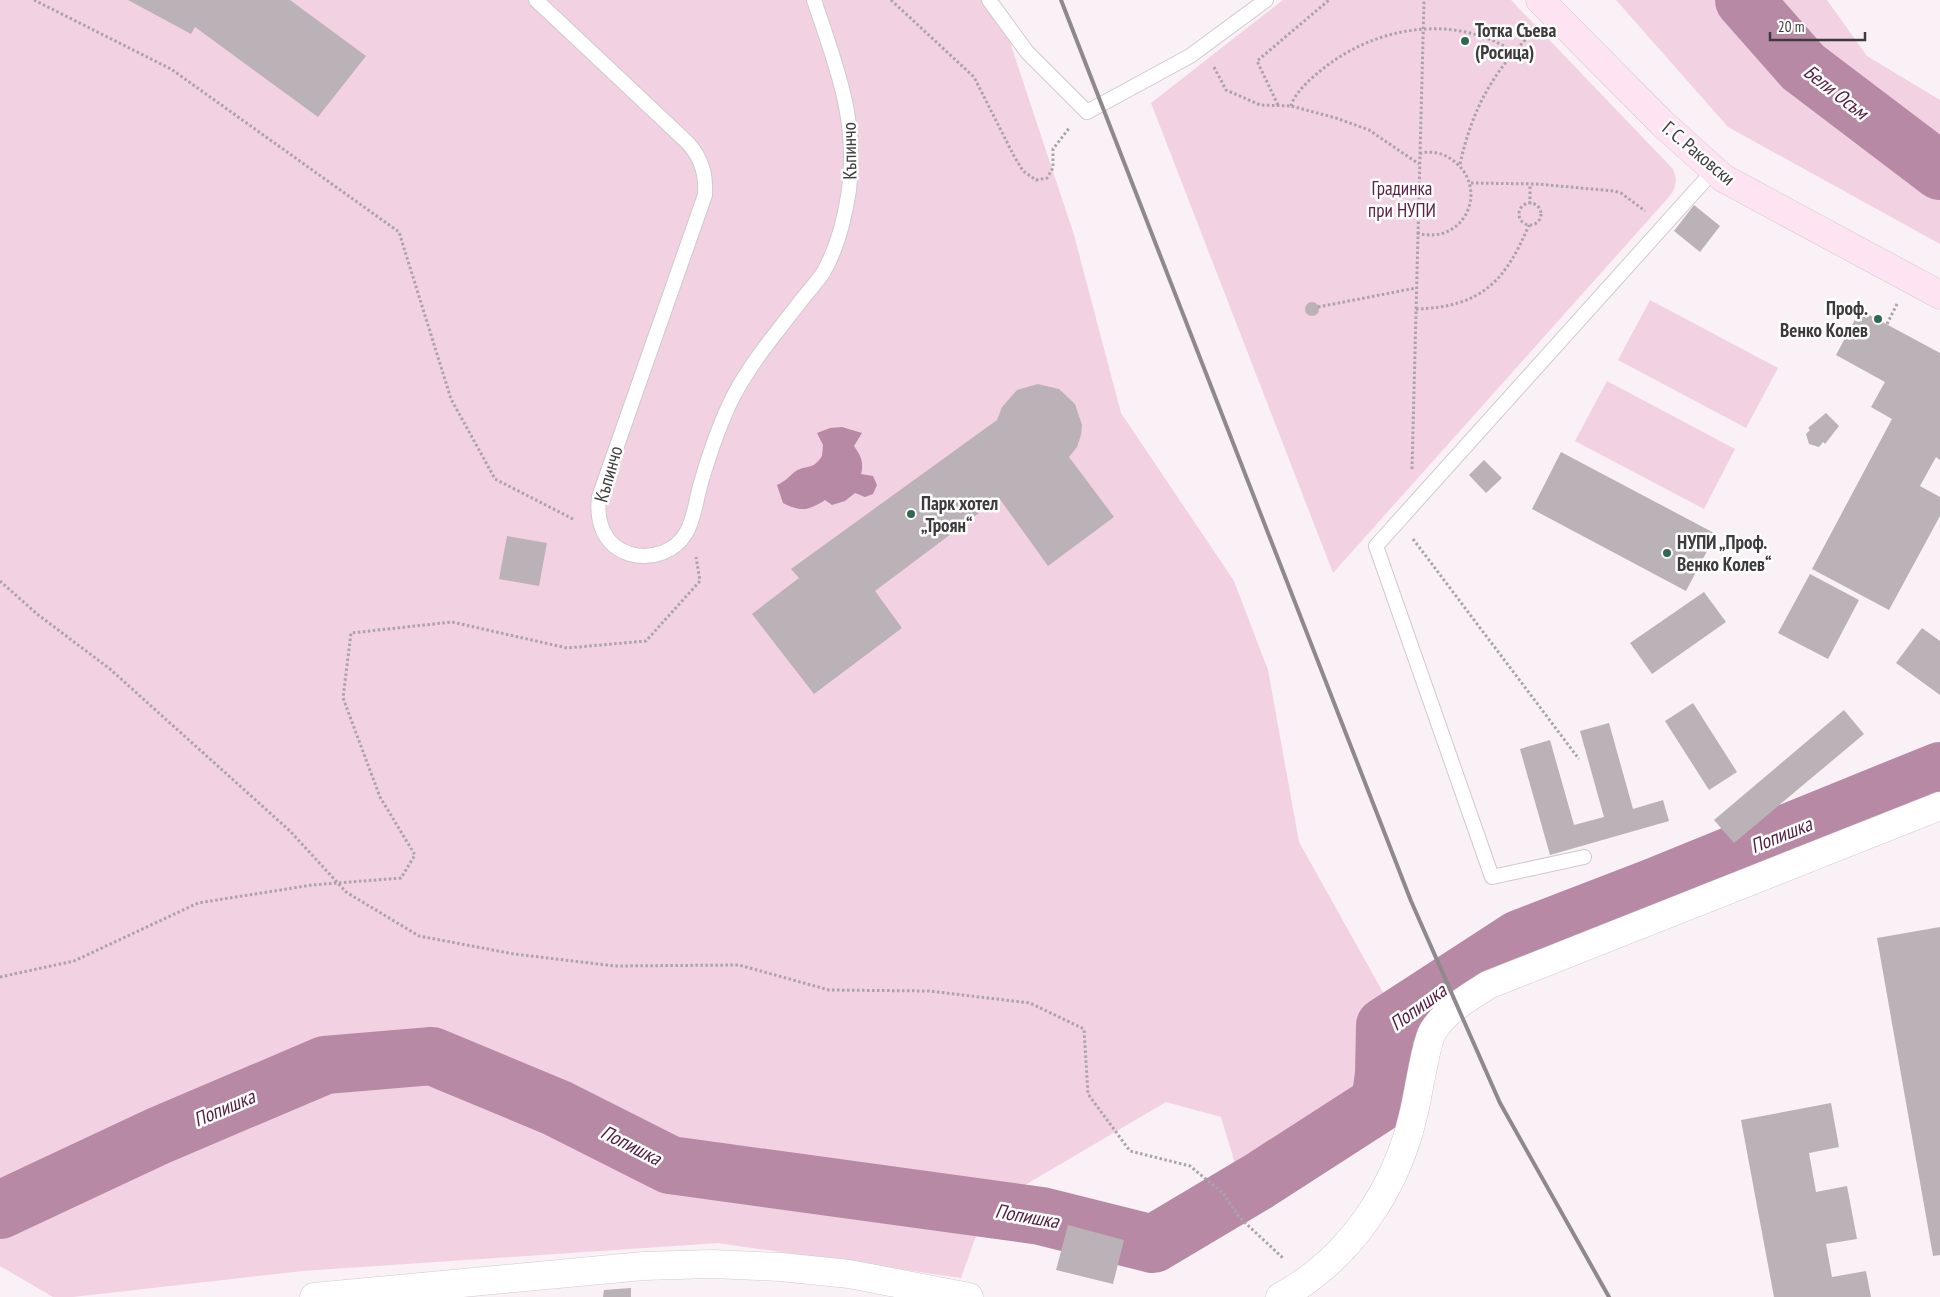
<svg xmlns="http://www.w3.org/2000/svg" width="1940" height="1297" font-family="'PT Sans Narrow',sans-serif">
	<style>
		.green { fill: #f2d1e3 }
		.water { fill: #b889a4 }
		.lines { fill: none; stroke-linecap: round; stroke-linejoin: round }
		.river { stroke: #b889a4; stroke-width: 58 }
		.building { fill: #bab2b6 }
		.lane-casing { stroke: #d1c9cd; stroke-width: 16 }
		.street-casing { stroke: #d1c9cd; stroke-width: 29 }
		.secondary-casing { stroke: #d1c9cd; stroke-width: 29 }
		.path { stroke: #aaa4a8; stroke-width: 3; stroke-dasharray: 2.5 2.5; stroke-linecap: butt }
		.lane { stroke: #fff; stroke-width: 14 }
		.street { stroke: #fff; stroke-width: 28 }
		.secondary { stroke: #fee4f3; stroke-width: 28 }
		.rail { stroke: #8e898c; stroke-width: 4 }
		.poi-dot { fill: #306951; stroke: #fff; stroke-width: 2 }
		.labels { text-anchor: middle; stroke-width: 5; stroke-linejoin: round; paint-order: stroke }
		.poi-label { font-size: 19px; font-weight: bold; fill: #3e3b3c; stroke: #fff; text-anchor: start }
		.street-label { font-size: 19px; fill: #3e3b3c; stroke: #fff }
		.park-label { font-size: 19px; fill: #5a2146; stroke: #fff }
		.water-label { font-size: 20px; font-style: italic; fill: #541b41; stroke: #fff }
	</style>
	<rect width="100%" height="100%" fill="#f9f1f6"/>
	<!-- green -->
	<g class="green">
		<path d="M0,0H996L1074,235L1121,413L1234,581L1268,670L1299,842L1408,1037L1383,1064L1352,1113L1239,1177L1221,1117L1166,1102L986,1208L961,1278L718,1243L302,1271L73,1297H53L0,1266Z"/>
		<path d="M1283,0H1511L1673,169C1678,181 1676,189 1668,198L1333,573L1151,103Z"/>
		<path d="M1616,0H1827L1867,56L1940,100V244L1728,127Z"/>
		<path d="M1650,300L1778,368L1746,428L1618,360Z"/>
		<path d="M1607,381L1735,449L1704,509L1575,441Z"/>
		<path d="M1940,759V802L1508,976L1497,939Z"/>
	</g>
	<!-- water -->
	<path class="water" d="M842,427L862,433L854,446C861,456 864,462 861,474L873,476L877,485L873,494L865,497L855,493L845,501L832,505L825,500C808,511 801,512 783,503L777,485C786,481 789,476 796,471C808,464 812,471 822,456L823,445L817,433L830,428Z"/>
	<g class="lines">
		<!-- river -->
		<g class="river">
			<path d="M1744,0L1803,67L1940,171"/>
			<path d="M0,1210L158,1136L325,1065L432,1056L557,1108L670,1165L1041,1216L1153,1244L1259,1181L1380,1103L1384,1074L1385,1026L1519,939L1654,887L1940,771"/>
		</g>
	</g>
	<!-- building -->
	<g class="building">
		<path d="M128,0H290L366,56L318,117L195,27L191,34Z"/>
		<path d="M1694,205L1720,226L1700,252L1674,231Z"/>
		<circle cx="1312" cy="309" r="7"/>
		<path d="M1860,310L1940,353V460L1936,457L1920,486L1940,497V516L1889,610L1812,569L1892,419L1871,407L1885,382L1836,355Z"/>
		<path d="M1038,384L1059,389L1075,404L1082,425L1081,435L1077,447L1069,457L1114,517L1048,566L999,498L875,591L902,628L814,694L752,614L799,578L791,569L997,420L1002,407L1017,390Z"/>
		<path d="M1826,413L1839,426L1825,444L1823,442L1819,447L1809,444L1806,434L1810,430L1808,428Z"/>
		<path d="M1561,452L1716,534L1686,591L1532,509Z"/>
		<path d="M1484,460L1502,478L1486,493L1469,475Z"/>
		<path d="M507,536L547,543L539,586L499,579Z"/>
		<path d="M1810,574L1859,600L1828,659L1778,633Z"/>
		<path d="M1704,592L1726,622L1652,674L1630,643Z"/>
		<path d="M1922,628L1940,641V695L1896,663Z"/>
		<path d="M1693,703L1737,772L1709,790L1665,721Z"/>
		<path d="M1844,710L1864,734L1734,843L1714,820Z"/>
		<path d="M1609,723L1633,809L1663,800L1669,821L1550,855L1520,749L1550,740L1574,825L1604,817L1580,731Z"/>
		<path d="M1940,927V1255L1933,1256L1877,938Z"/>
		<path d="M1831,1103L1839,1147L1809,1153L1816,1192L1847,1186L1857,1239L1826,1244L1832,1277L1866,1271L1871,1297H1774L1741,1120Z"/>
		<path d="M1068,1225L1124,1240L1113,1284L1056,1270Z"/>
		<path d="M631,1288V1297H603L604,1290Z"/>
	</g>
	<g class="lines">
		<!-- lane casing -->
		<g class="lane-casing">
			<g id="lane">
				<path d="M536,0L688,143C702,159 706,174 705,195L599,497C596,522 604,546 630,554C651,560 675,552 686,533C694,520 696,501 700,486C709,455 719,424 734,395C752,361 777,332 800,302C807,293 816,283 823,273C837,249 845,217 849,190C858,118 836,66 814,0"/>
				<path d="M989,0L1027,52L1087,112L1190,56L1266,0"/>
				<path d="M1584,857L1492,877L1376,546L1714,170"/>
			</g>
		</g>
		<!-- street casing -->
		<g class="street-casing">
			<g id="street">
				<path d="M314,1297L643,1266L712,1264L781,1267L849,1274L969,1297"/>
				<path d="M1280,1297C1350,1259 1397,1188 1414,1112C1418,1096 1426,1042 1433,1031C1446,1010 1468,998 1488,985L1940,806"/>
			</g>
		</g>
		<!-- secondary casing -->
		<g class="secondary-casing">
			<path id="secondary" d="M1540,0L1663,124L1723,178L1940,295"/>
		</g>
		<!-- path -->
		<g class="path">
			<path d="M34,0L171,69L399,232L451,399L495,479L575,520"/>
			<path d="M891,0L974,77L1014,156L1023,171L1036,180L1047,178L1053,168V149L1070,127"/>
			<path d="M1214,67L1226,90L1260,105L1291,106L1336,118L1369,130L1419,164"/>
			<path d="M1278,105L1257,61L1329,0"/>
			<path d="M1291,106C1294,94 1309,80 1319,72C1372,27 1453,12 1514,52"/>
			<path d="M1460,164C1472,110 1492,73 1531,34"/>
			<path d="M1471,183L1537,184L1614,191L1621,193L1645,211"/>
			<circle cx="1530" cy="214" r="11"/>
			<path d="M1530,204V184"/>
			<path d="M1417,233C1466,247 1493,184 1448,157C1441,153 1427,150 1419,154"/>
			<path d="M1318,307L1416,288"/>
			<path d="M1416,309C1481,307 1505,282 1529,225"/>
			<path d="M1887,324L1897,304"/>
			<path d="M1412,469L1424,0"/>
			<path d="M1413,539L1579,759"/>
			<path d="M0,581L37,614L110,669L290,831L346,892L419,936L514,954L615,966L739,965L829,990L929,991L1030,1003L1084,1029L1088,1094L1130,1151L1190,1166L1224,1194L1239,1217L1284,1259"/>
			<path d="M0,977L74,961L198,903L312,885L401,878L415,855L380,797L343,698L351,633L452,622L567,648L646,641L700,581L696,557"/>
		</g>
		<!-- lane -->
		<use href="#lane" class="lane"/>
		<!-- street -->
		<use href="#street" class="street"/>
		<!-- secondary -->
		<use href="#secondary" class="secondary"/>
		<!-- rail -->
		<path class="rail" d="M1061,0L1411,901L1500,1103L1609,1297"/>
	</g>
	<!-- markers -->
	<g class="poi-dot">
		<circle cx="1465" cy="41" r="5"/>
		<circle cx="1878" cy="319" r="5"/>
		<circle cx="911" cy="514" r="5"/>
		<circle cx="1667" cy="553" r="5"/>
	</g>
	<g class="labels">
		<!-- poi labels -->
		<g class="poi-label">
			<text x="1475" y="37">Тотка Съева<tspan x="1475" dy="22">(Росица)</tspan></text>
			<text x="1868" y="315" text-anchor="end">Проф.<tspan x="1868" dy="22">Венко Колев</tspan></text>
			<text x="921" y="510">Парк хотел<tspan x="921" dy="22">„Троян“</tspan></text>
			<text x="1677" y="549">НУПИ „Проф.<tspan x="1677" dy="22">Венко Колев“</tspan></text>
		</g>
		<!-- street labels -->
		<g class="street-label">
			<text transform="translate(849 151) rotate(-91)" y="7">Къпинчо</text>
			<text transform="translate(1699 153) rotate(40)" y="7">Г. С. Раковски</text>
			<text transform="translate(608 474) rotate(-74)" y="7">Къпинчо</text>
		</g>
		<!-- park labels -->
		<g class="park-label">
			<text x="1402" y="195">Градинка<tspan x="1402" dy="22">при НУПИ</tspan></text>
		</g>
		<!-- water labels -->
		<g class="water-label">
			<text transform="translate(1836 92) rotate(38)" y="7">Бели Осъм</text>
			<text transform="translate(1781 835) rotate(-22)" y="7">Попишка</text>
			<text transform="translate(1418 1007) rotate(-36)" y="7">Попишка</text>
			<text transform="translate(224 1108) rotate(-23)" y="7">Попишка</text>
			<text transform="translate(631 1145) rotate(27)" y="7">Попишка</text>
			<text transform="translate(1027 1216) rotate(10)" y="7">Попишка</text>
		</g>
	</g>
	<!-- scale -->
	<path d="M1770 32v8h95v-8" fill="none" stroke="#3e3b3c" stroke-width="2.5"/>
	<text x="1778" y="32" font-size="15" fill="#3e3b3c" stroke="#ffffff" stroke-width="4" paint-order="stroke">20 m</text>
</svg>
